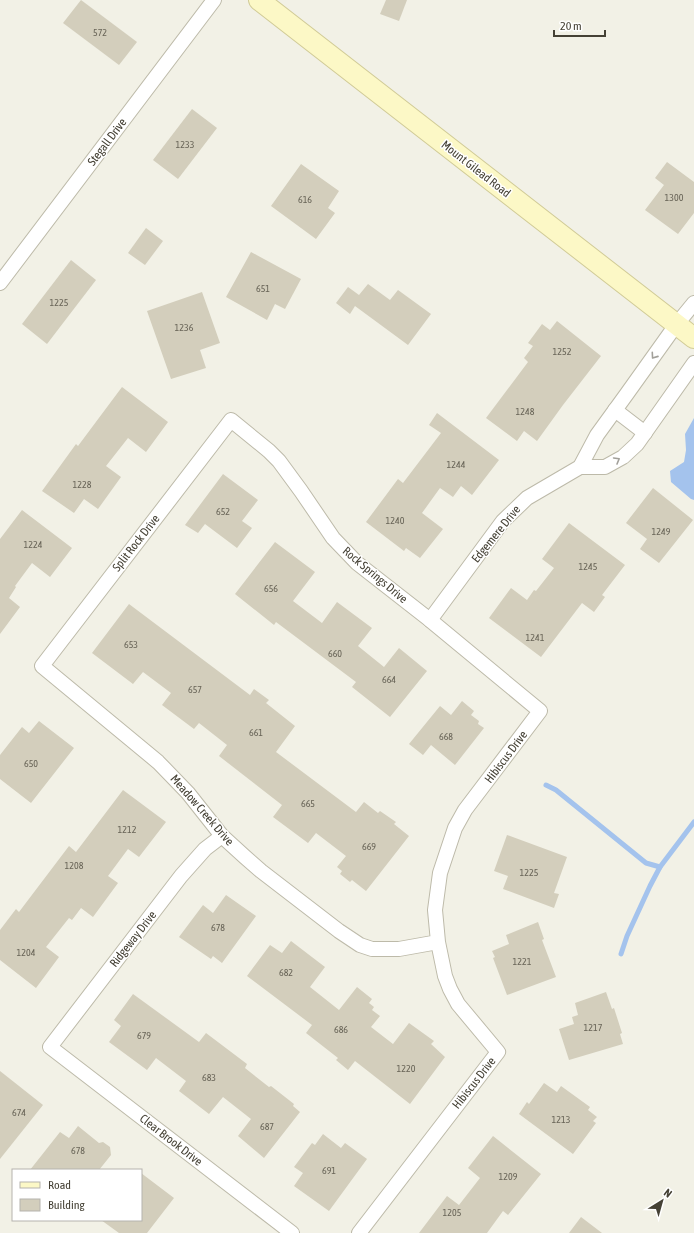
<svg xmlns="http://www.w3.org/2000/svg" width="694" height="1233" font-family="'Asap Condensed',sans-serif">
	<style>
		.water { fill: #a4c3ed }
		.lines { fill: none; stroke-linecap: round; stroke-linejoin: round }
		.stream { stroke: #a4c3ed; stroke-width: 5 }
		.building { fill: #d3cebc }
		.street-casing { stroke: #bdbaa9; stroke-width: 16 }
		.secondary-casing { stroke: #d1cb97; stroke-width: 22 }
		.street { stroke: #fff; stroke-width: 14 }
		.secondary { stroke: #fcf8c6; stroke-width: 20 }
		.oneway { stroke: #a2a09a }
		.labels { text-anchor: middle; stroke-width: 3; stroke-linejoin: round; paint-order: stroke }
		.number-label { font-size: 10px; fill: #686457 }
		.street-label { font-size: 12px; fill: #454135; stroke: #fff }
	</style>
	<rect width="100%" height="100%" fill="#f2f1e6"/>
	<!-- water -->
	<path class="water" d="M694,418V500L691,499L671,482L670,471L684,462L686,450L685,434Z"/>
	<g class="lines">
		<!-- stream -->
		<g class="stream">
			<path d="M546,785L556,790L646,863L660,867"/>
			<path d="M621,954L627,936L650,886L660,867L694,822"/>
		</g>
	</g>
	<!-- building -->
	<g class="building">
		<path d="M81,0L137,42L119,65L63,23Z"/>
		<path d="M386,0H407L399,21L380,14Z"/>
		<path d="M192,109L217,128L178,179L153,160Z"/>
		<path d="M667,162L694,182V213L678,234L645,210L664,185L655,178Z"/>
		<path d="M301,164L339,191L328,208L335,213L316,239L271,206Z"/>
		<path d="M146,228L163,241L145,265L128,253Z"/>
		<path d="M251,252L301,279L285,309L275,304L267,320L226,297Z"/>
		<path d="M71,260L96,280L47,344L22,324Z"/>
		<path d="M368,284L390,300L398,290L431,314L408,345L355,306L350,314L336,303L348,287L359,295Z"/>
		<path d="M202,292L220,343L200,350L206,368L171,379L147,311Z"/>
		<path d="M557,321L601,356L563,405L537,441L524,431L517,441L486,418L528,362L524,358L533,346L528,343L542,324L550,330Z"/>
		<path d="M122,387L168,422L146,452L128,438L106,466L121,477L98,509L84,499L74,513L42,491L76,444L78,446Z"/>
		<path d="M437,413L499,460L472,495L461,486L453,497L440,488L422,513L443,529L420,558L406,548L404,551L366,522L398,479L403,483L441,433L429,425Z"/>
		<path d="M223,474L258,500L242,521L252,528L237,548L205,524L198,533L185,525Z"/>
		<path d="M653,488L693,520L659,563L640,549L647,539L626,523Z"/>
		<path d="M22,510L72,548L50,577L32,563L15,586L16,587L9,598L20,607L0,634V539Z"/>
		<path d="M569,523L625,565L602,595L605,597L594,612L582,603L541,657L489,618L511,588L527,600L534,590L536,591L554,568L542,559Z"/>
		<path d="M275,542L315,572L293,601L322,623L337,602L372,628L358,646L384,667L399,648L427,671L390,717L352,687L356,682L276,622L274,625L235,594Z"/>
		<path d="M129,604L250,695L254,689L269,700L266,703L295,726L276,752L356,812L364,802L378,813L380,811L396,822L394,824L409,836L366,891L352,880L350,882L340,874L342,871L337,867L346,856L316,833L308,843L273,817L282,805L219,756L227,745L199,723L194,729L162,705L171,693L143,672L133,684L92,653Z"/>
		<path d="M462,701L474,711L471,715L479,721L478,724L484,728L455,765L431,745L423,755L409,744L440,706L451,715Z"/>
		<path d="M39,721L74,748L31,803L0,779V755L22,727L29,733Z"/>
		<path d="M123,790L166,822L139,857L128,849L108,876L118,883L93,917L81,908L72,920L69,918L46,947L59,957L36,988L0,960V930L16,909L19,912L69,846L76,852Z"/>
		<path d="M507,835L567,857L554,893L559,894L554,908L503,889L508,876L494,871Z"/>
		<path d="M226,895L256,916L222,963L213,956L211,959L179,937L203,905L213,913Z"/>
		<path d="M538,922L544,939L542,940L556,977L507,995L493,958L495,957L492,951L509,944L506,935Z"/>
		<path d="M291,941L325,967L310,987L339,1010L357,987L372,999L369,1003L374,1007L372,1010L380,1016L371,1027L393,1044L409,1023L434,1041L431,1044L445,1057L410,1104L355,1061L348,1070L336,1060L338,1058L306,1033L312,1025L247,976L270,945L282,953Z"/>
		<path d="M606,992L612,1009L614,1008L622,1033L620,1034L623,1044L569,1060L559,1029L574,1024L572,1017L578,1015L575,1003Z"/>
		<path d="M133,994L199,1042L206,1033L247,1064L245,1068L269,1087L271,1086L294,1104L293,1106L300,1112L264,1158L238,1136L251,1119L223,1097L209,1114L179,1091L186,1081L156,1058L147,1070L109,1042L121,1026L114,1020Z"/>
		<path d="M0,1071L43,1105L0,1159Z"/>
		<path d="M544,1083L557,1092L561,1086L590,1107L588,1110L597,1117L593,1121L596,1123L573,1154L519,1114L527,1102L529,1104Z"/>
		<path d="M78,1126L99,1143L103,1142L110,1147L111,1155L99,1170H30L60,1132L69,1138Z"/>
		<path d="M323,1134L341,1148L345,1143L367,1159L329,1211L294,1186L303,1173L294,1167L312,1143L315,1145Z"/>
		<path d="M493,1136L541,1174L508,1215L503,1211L487,1233H419L447,1196L459,1205L480,1178L468,1168Z"/>
		<path d="M141,1173L174,1198L147,1233H119L101,1220H141Z"/>
		<path d="M581,1217L602,1233H569Z"/>
	</g>
	<g class="lines">
		<!-- street casing -->
		<g class="street-casing">
			<g id="street">
				<path d="M0,283L214,0"/>
				<path d="M615,410L645,433"/>
				<path d="M580,467H605L623,457L637,444L694,363"/>
				<path d="M430,620L503,521L527,498L580,467L597,435L626,395L676,325L694,303"/>
				<path d="M222,836L205,849L181,876L50,1047L292,1233"/>
				<path d="M359,1233L498,1052L458,1004L450,989L445,976L438,942L435,910L440,873L455,828L465,810L540,711L430,620L357,563L333,538L301,491L279,461L269,451L231,420L42,666L158,762L188,793L222,836L245,857L261,871L339,931L360,945L372,949H399L438,942"/>
			</g>
		</g>
		<!-- secondary casing -->
		<g class="secondary-casing">
			<path id="secondary" d="M259,0L694,338"/>
		</g>
		<!-- street -->
		<use href="#street" class="street"/>
		<!-- secondary -->
		<use href="#secondary" class="secondary"/>
	</g>
	<!-- one-way arrows -->
	<defs><path id="oneway-chevron" d="M-2-3.5L2.5 0L-2 3.5" fill="none" stroke-width="1.6" stroke-linecap="round" stroke-linejoin="round"/></defs>
	<g class="oneway">
		<use href="#oneway-chevron" transform="translate(654 356) rotate(125)"/>
		<use href="#oneway-chevron" transform="translate(617 460) rotate(-30)"/>
	</g>
	<g class="labels">
		<!-- number labels -->
		<g class="number-label">
			<text x="100" y="36">572</text>
			<text x="185" y="148">1233</text>
			<text x="674" y="201">1300</text>
			<text x="305" y="203">616</text>
			<text x="263" y="292">651</text>
			<text x="59" y="306">1225</text>
			<text x="184" y="331">1236</text>
			<text x="562" y="355">1252</text>
			<text x="525" y="415">1248</text>
			<text x="456" y="468">1244</text>
			<text x="82" y="488">1228</text>
			<text x="223" y="515">652</text>
			<text x="395" y="524">1240</text>
			<text x="661" y="535">1249</text>
			<text x="33" y="548">1224</text>
			<text x="588" y="570">1245</text>
			<text x="271" y="592">656</text>
			<text x="535" y="641">1241</text>
			<text x="131" y="648">653</text>
			<text x="335" y="657">660</text>
			<text x="389" y="683">664</text>
			<text x="195" y="693">657</text>
			<text x="256" y="736">661</text>
			<text x="446" y="740">668</text>
			<text x="31" y="767">650</text>
			<text x="308" y="807">665</text>
			<text x="127" y="833">1212</text>
			<text x="369" y="850">669</text>
			<text x="74" y="869">1208</text>
			<text x="529" y="876">1225</text>
			<text x="218" y="931">678</text>
			<text x="26" y="956">1204</text>
			<text x="522" y="965">1221</text>
			<text x="286" y="976">682</text>
			<text x="593" y="1031">1217</text>
			<text x="341" y="1033">686</text>
			<text x="144" y="1039">679</text>
			<text x="406" y="1072">1220</text>
			<text x="209" y="1081">683</text>
			<text x="19" y="1116">674</text>
			<text x="561" y="1123">1213</text>
			<text x="267" y="1130">687</text>
			<text x="78" y="1154">678</text>
			<text x="329" y="1174">691</text>
			<text x="508" y="1180">1209</text>
			<text x="452" y="1216">1205</text>
		</g>
		<!-- street labels -->
		<g class="street-label">
			<text transform="translate(107 142) rotate(-53)" y="4">Stegall Drive</text>
			<text transform="translate(476 169) rotate(38)" y="4">Mount Gilead Road</text>
			<text transform="translate(496 534) rotate(-51)" y="4">Edgemere Drive</text>
			<text transform="translate(136 543) rotate(-52)" y="4">Split Rock Drive</text>
			<text transform="translate(375 575) rotate(40)" y="4">Rock Springs Drive</text>
			<text transform="translate(506 757) rotate(-53)" y="4">Hibiscus Drive</text>
			<text transform="translate(202 810) rotate(49)" y="4">Meadow Creek Drive</text>
			<text transform="translate(133 939) rotate(-52)" y="4">Ridgeway Drive</text>
			<text transform="translate(474 1083) rotate(-52)" y="4">Hibiscus Drive</text>
			<text transform="translate(171 1140) rotate(38)" y="4">Clear Brook Drive</text>
		</g>
	</g>
	<!-- legend -->
	<rect x="12" y="1169" width="130" height="52" fill="#ffffff" stroke="#b5b3ae"/>
	<rect x="20" y="1182" width="20" height="6" fill="#fcf8c6" stroke="#b5b3ae"/>
	<text x="48" y="1189" font-size="12" fill="#454135">Road</text>
	<rect x="20" y="1199" width="20" height="12" fill="#d3cebc" stroke="#b5b3ae"/>
	<text x="48" y="1209" font-size="12" fill="#454135">Building</text>
	<!-- north arrow -->
	<g transform="translate(662 1201) rotate(37)" stroke="#ffffff" stroke-width="3" paint-order="stroke">
	<path d="M0-3L7 15L0 10L-7 15Z" fill="#454135"/>
	<text y="-6" font-size="11" font-weight="bold" text-anchor="middle" fill="#454135">N</text>
	</g>
	<!-- scale -->
	<path d="M554 30v6h51v-6" fill="none" stroke="#454135" stroke-width="2"/>
	<text x="560" y="30" font-size="12" fill="#454135" stroke="#ffffff" stroke-width="3" paint-order="stroke">20 m</text>
</svg>
